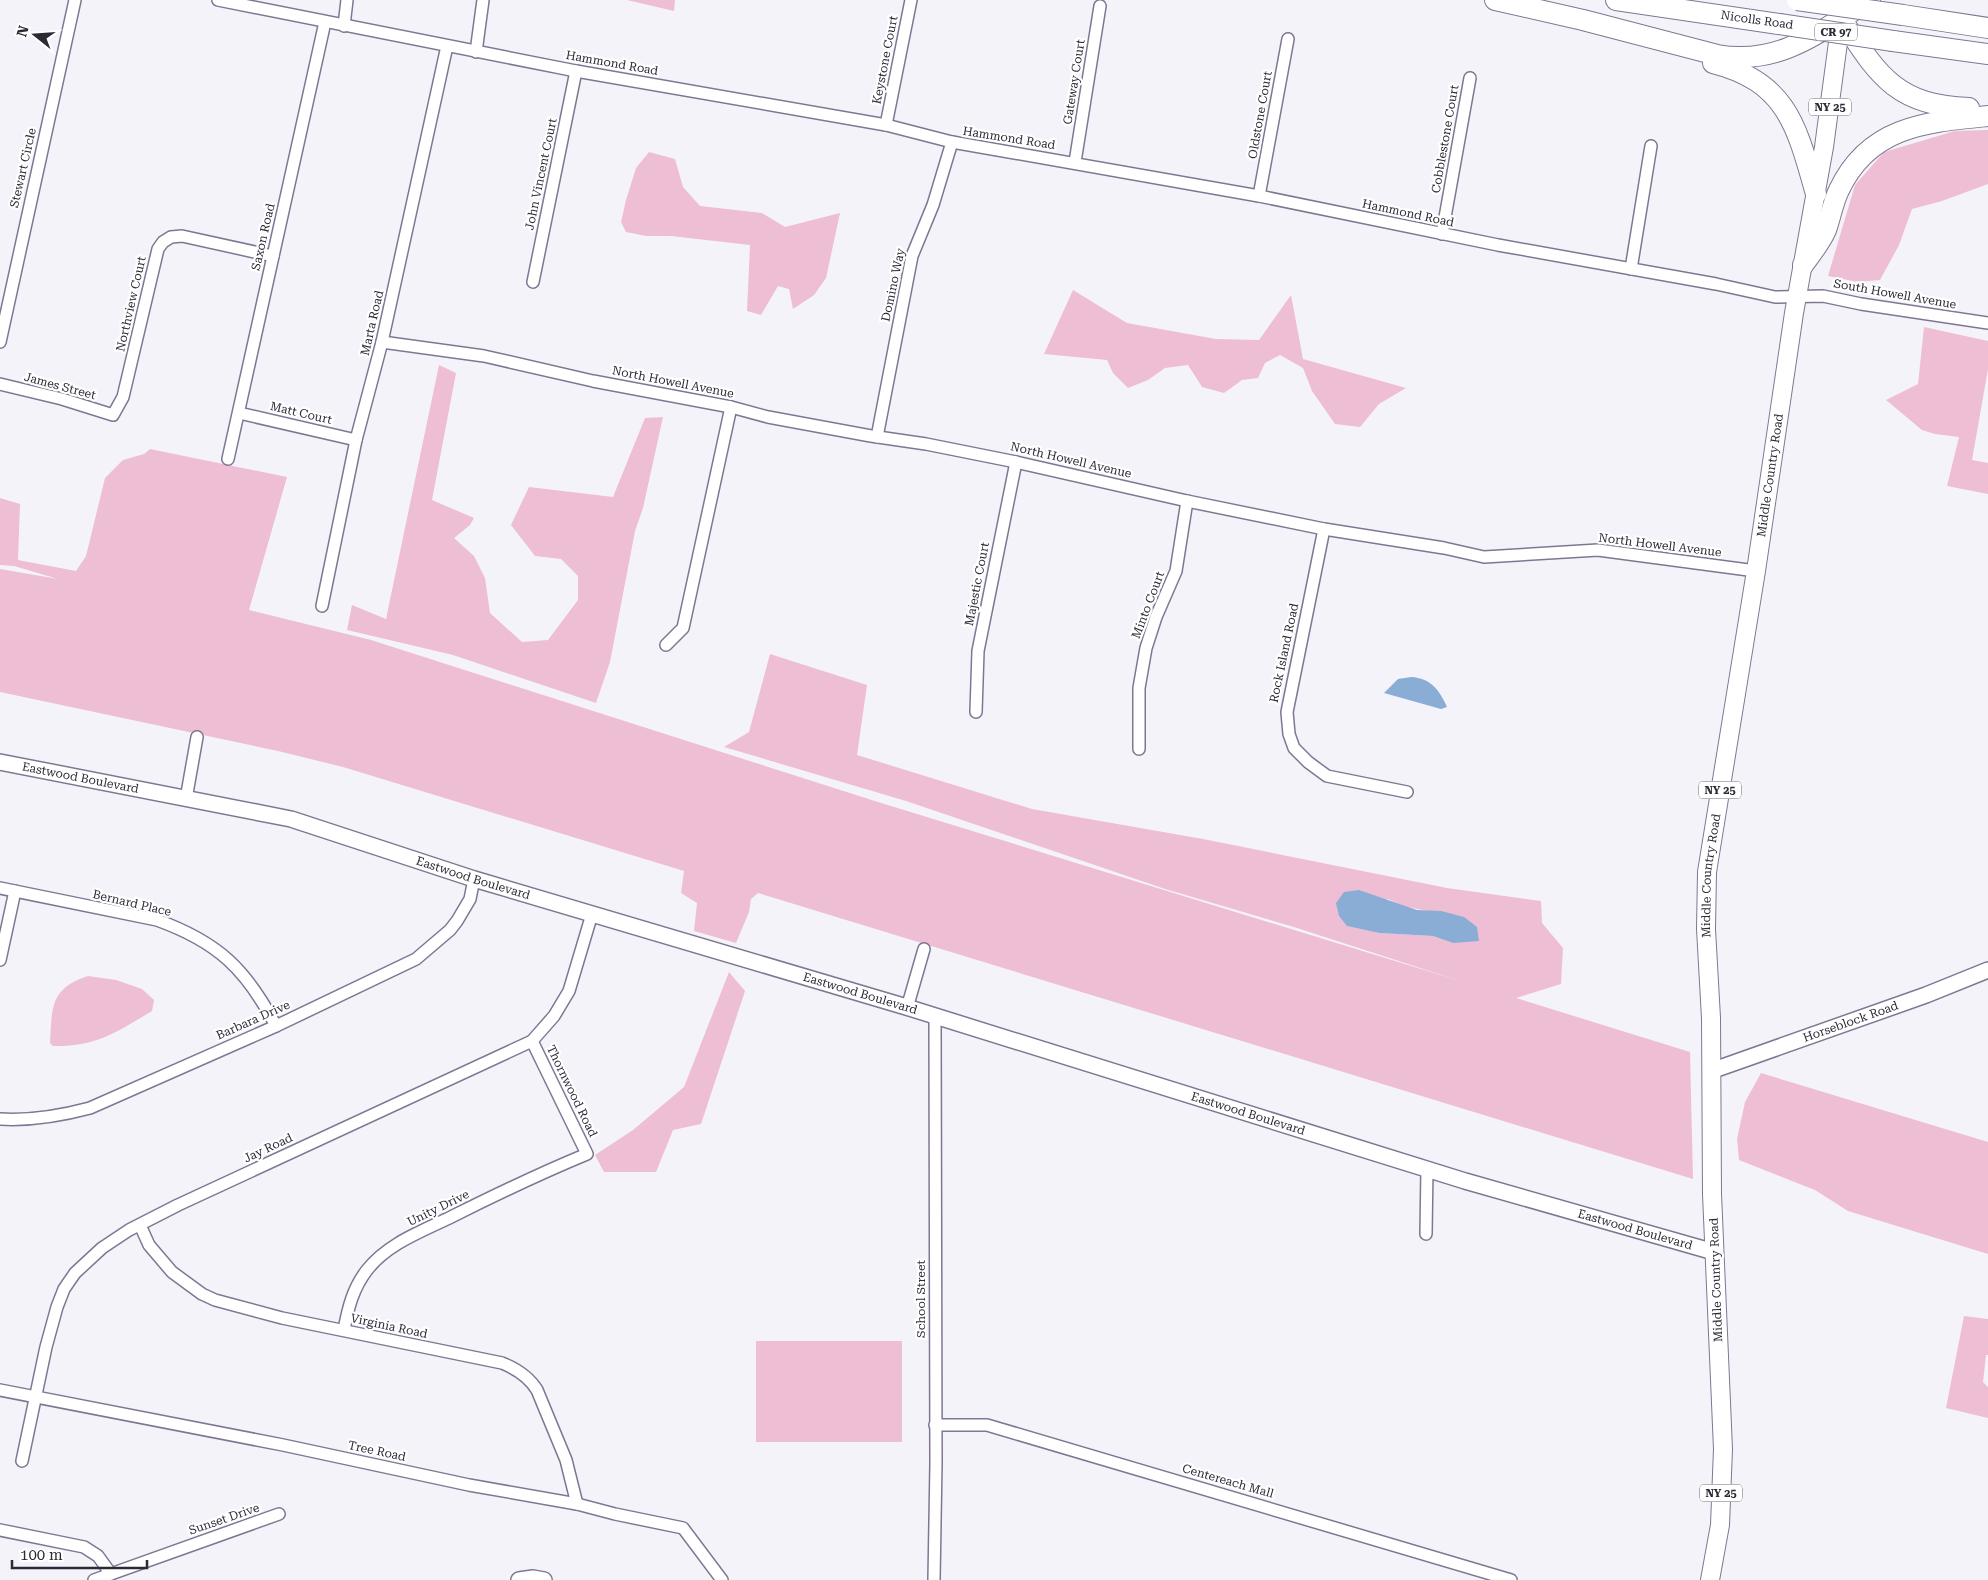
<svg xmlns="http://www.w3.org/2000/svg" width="1988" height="1580" font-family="'Roboto Serif',serif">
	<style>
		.green { fill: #eebed4; fill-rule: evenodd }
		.water { fill: #89add4 }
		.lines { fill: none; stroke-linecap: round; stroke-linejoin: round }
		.street-casing { stroke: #807693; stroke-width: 14 }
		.secondary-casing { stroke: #807693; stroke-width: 18 }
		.primary-casing { stroke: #807693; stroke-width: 20 }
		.highway-casing { stroke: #807693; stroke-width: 22 }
		.street { stroke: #fff; stroke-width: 11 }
		.secondary { stroke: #fff; stroke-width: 15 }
		.primary { stroke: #fff; stroke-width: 18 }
		.highway { stroke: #fff; stroke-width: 20 }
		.highway-bridge-casing { stroke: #807693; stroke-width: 22; stroke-linecap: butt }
		.highway-bridge { stroke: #fff; stroke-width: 20 }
		.labels { text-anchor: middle; stroke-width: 4.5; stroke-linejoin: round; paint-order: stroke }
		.shield { fill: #fff; stroke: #6c6972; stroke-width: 1 }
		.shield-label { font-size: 11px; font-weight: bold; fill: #2d2935 }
		.street-label { font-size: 12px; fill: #2d2935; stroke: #fff }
	</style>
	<rect width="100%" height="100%" fill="#f5f3fa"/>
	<!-- green -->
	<g class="green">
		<path d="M627,0H675L674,11Z"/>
		<path d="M1988,130V184L1942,201L1912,209L1899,245L1880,280L1858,282L1828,276L1855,185L1884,152L1955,131Z"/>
		<path d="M649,152L675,159L683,187L700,206L762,213L785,227L840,213L826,278L814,295L793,309L789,289L778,286L761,315L747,311L750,245L671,236H646L626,232L621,222L626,200L636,168Z"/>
		<path d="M1073,290L1127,323L1216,339L1259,340L1291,295L1303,359L1406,388L1379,404L1360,427L1335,424L1312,391L1303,368L1280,355L1265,363L1258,378L1242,380L1224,393L1202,387L1188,365L1165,368L1148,380L1128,388L1113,373L1107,360L1044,354Z"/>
		<path d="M1924,327L1988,341V369L1972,460L1988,463V494L1947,486L1959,437L1935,434L1922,430L1886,400L1918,384Z"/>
		<path d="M439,365L456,373L432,500L474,518L470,525L454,538L474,556L485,578L490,613L522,642L548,640L578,600V576L561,559L535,556L511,525L529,487L613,497L645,418L663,417L643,508L635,531L610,662L596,703L453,655L347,630L352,605L386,619Z"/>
		<path d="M150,449L287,477L249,610L371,640L878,802L1457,980L1297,928L1165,889L906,801L724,747L749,732L770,654L867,685L857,755L1032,809L1203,839L1447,888L1541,901L1542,923L1563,948L1561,984L1516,998L1690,1052L1693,1179L758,893L751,899L749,912L736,943L694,931L697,903L681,893L684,871L343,767L278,751L0,692V569L58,579L14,566L0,565V498L20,504L18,560L76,571L86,556L105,478L123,460L144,454ZM1388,899L1403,906L1427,911L1453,943L1433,936L1379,933L1348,926L1339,916Z"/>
		<path d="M729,972L745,991L701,1124L673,1130L656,1172H604L595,1155L633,1130L684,1087Z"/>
		<path d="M88,976L116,980L142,989L154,1000L152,1011C117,1032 96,1047 53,1046L50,1043C52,1008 50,988 88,976Z"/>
		<path d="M1761,1073L1988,1142V1254L1848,1211L1815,1190L1739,1160L1737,1139L1745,1102Z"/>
		<path d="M1964,1316L1988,1319V1355H1986L1983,1382L1988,1387V1418L1946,1408Z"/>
		<rect x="756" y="1341" width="146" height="101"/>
	</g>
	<!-- water -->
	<g class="water">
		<path d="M1411,677C1431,678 1439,690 1447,707L1441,709L1384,693L1398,679Z"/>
		<path d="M1359,890L1417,910L1441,911L1464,917L1477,927L1479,941L1453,943L1433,936L1379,933L1347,926L1339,916L1336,903L1344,892Z"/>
	</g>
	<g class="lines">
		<!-- street casing -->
		<g class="street-casing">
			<g id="street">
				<path d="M218,0L576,71L886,125L952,142L1259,196L1498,245L1716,284L1775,297L1823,296L1861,304L1988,323"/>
				<path d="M344,26L347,0"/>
				<path d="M476,52L483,0"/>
				<path d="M886,125L911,0"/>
				<path d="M1075,162L1100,6"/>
				<path d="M1259,196L1288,39"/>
				<path d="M1442,234L1470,78"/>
				<path d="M1631,269L1651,146"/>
				<path d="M533,282L576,71"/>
				<path d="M0,342L75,0"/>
				<path d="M382,342L484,356L593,381L731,407L768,417L871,436L926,444L1016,462L1187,501L1324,529L1444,548L1484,557L1598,550L1756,571"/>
				<path d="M0,384L62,399L113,415L123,397L158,249L163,242L171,237L182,236L273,256"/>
				<path d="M239,413L356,440"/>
				<path d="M877,437L912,256L933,205L952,142"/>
				<path d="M228,459L325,22"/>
				<path d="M1324,529L1287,712L1289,734L1294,748L1308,762L1327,776L1407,792"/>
				<path d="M322,606L356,440L382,342L447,46"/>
				<path d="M666,645L683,628L731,407"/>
				<path d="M976,712L978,651L1016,462"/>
				<path d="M1139,749V688L1146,648L1156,617L1176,571L1187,501"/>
				<path d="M186,799L197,737"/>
				<path d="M0,888L157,920C218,942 246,969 276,1026"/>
				<path d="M0,960L15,891"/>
				<path d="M907,1008L924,949"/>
				<path d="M0,1119C32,1121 60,1116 90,1108L276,1026L416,959L450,930L457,921L470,899L474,879"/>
				<path d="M140,1225L149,1245L172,1272L202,1294L215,1300L282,1318L502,1363C517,1369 529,1377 537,1390L566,1460L577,1504"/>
				<path d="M1426,1234L1427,1168"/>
				<path d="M344,1330C348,1308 353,1288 367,1270C388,1243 423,1231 453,1216C497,1194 541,1173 587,1154L532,1041"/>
				<path d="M0,1390L283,1445L469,1485L577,1504L615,1514L683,1528L722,1580"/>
				<path d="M935,1425H987L1511,1580"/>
				<path d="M22,1461L46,1347L57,1307L64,1289L75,1273L102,1248L129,1230L178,1205L532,1041L554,1016L569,991L592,914"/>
				<path d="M0,1530L84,1547L98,1556L111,1574"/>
				<path d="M94,1580L279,1514"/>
				<path d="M934,1580L936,1463L935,1017"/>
			</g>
		</g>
		<!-- secondary casing -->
		<g class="secondary-casing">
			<g id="secondary">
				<path id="s1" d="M0,762L291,819L474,879L903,1006L1465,1181L1714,1252"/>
				<path id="s2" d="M1711,1071L1926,995L1988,970"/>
				<path d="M519,1580L533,1578L544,1580"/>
			</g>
		</g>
		<!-- primary casing -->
		<g class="primary-casing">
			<g id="primary">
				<path id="s3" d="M1710,1580L1720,1525L1723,1449L1712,1194L1711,1018L1706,929L1707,872L1756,571L1794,313L1824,147L1841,20"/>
			</g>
		</g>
		<!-- highway casing -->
		<g class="highway-casing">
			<g id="highway">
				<path d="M1495,0L1583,20L1717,55C1780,66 1819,32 1870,0"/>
				<path d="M1616,0L1779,24"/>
				<path d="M1903,15L1988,28"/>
				<path d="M1845,24C1879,78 1900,106 1969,108"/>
				<path d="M1893,41L1988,54"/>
				<path d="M1713,63C1788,82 1797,128 1816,194"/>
				<path d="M1803,265C1811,254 1821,242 1826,230C1831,216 1833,202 1839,190C1869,126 1926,122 1988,116"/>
			</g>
		</g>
		<!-- street -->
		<use href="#street" class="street"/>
		<!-- secondary -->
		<use href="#secondary" class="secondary"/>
		<!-- primary -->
		<use href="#primary" class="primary"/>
		<!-- highway -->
		<use href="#highway" class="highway"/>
		<!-- highway-bridge casing -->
		<g class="highway-bridge-casing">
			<g id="highway-bridge">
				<path d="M1797,0L1903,15"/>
				<path d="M1779,24L1893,41"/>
			</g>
		</g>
		<!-- highway-bridge -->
		<use href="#highway-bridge" class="highway-bridge"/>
	</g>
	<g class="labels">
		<!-- shield labels -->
		<g class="shield">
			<rect x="1815" y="23.5" width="42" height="17" rx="4"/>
			<rect x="1809" y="98.5" width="42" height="17" rx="4"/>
			<rect x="1699" y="781.5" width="42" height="17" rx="4"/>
			<rect x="1700" y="1484.5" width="42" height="17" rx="4"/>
		</g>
		<g class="shield-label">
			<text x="1836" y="36">CR 97</text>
			<text x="1830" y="111">NY 25</text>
			<text x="1720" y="794">NY 25</text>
			<text x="1721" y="1497">NY 25</text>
		</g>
		<!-- street labels -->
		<g class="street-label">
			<text transform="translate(1757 20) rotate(8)" y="4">Nicolls Road</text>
			<text transform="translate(885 60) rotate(-79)" y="4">Keystone Court</text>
			<text transform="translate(612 63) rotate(10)" y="4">Hammond Road</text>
			<text transform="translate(1074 82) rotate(-81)" y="4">Gateway Court</text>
			<text transform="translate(1260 115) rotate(-80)" y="4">Oldstone Court</text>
			<text transform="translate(1009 138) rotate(9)" y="4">Hammond Road</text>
			<text transform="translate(1445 139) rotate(-80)" y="4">Cobblestone Court</text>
			<text transform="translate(23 168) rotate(-77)" y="4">Stewart Circle</text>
			<text transform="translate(541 174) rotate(-78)" y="4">John Vincent Court</text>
			<text transform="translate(1408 213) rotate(12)" y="4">Hammond Road</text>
			<text transform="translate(263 237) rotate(-77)" y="4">Saxon Road</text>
			<text transform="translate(893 285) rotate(-78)" y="4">Domino Way</text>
			<text transform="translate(1895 294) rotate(10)" y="4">South Howell Avenue</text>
			<text transform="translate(131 304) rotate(-77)" y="4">Northview Court</text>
			<text transform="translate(372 323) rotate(-77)" y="4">Marta Road</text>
			<text transform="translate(673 382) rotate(11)" y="4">North Howell Avenue</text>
			<text transform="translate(60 386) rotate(15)" y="4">James Street</text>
			<text transform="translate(301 413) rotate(13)" y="4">Matt Court</text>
			<text transform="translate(1071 460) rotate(13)" y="4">North Howell Avenue</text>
			<text dy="4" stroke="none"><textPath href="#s3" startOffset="1111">Middle Country Road</textPath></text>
			<text transform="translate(1660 545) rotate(7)" y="4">North Howell Avenue</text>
			<text transform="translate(977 584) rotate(-79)" y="4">Majestic Court</text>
			<text transform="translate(1148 605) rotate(-69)" y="4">Minto Court</text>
			<text transform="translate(1284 653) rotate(-78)" y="4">Rock Island Road</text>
			<text dy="4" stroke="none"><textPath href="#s1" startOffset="82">Eastwood Boulevard</textPath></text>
			<text dy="4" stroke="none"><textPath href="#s3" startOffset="706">Middle Country Road</textPath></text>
			<text dy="4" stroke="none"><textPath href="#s1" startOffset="488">Eastwood Boulevard</textPath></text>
			<text transform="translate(132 903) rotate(13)" y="4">Bernard Place</text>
			<text dy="4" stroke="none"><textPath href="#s1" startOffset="892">Eastwood Boulevard</textPath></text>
			<text transform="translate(253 1020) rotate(-24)" y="4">Barbara Drive</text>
			<text dy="4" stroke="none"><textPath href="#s2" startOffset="148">Horseblock Road</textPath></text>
			<text transform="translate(572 1091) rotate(64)" y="4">Thornwood Road</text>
			<text dy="4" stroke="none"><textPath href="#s1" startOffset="1298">Eastwood Boulevard</textPath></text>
			<text transform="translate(268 1148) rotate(-25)" y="4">Jay Road</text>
			<text transform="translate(438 1208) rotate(-26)" y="4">Unity Drive</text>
			<text dy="4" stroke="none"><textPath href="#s1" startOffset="1702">Eastwood Boulevard</textPath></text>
			<text transform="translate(1716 1280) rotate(-92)" y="4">Middle Country Road</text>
			<text transform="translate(921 1299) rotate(-90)" y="4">School Street</text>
			<text transform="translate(389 1326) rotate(12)" y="4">Virginia Road</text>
			<text transform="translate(377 1451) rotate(12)" y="4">Tree Road</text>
			<text transform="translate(1228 1481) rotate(16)" y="4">Centereach Mall</text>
			<text transform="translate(224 1519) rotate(-19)" y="4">Sunset Drive</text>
		</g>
	</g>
	<!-- north arrow -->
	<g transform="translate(35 35) rotate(287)" stroke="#ffffff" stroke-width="4" paint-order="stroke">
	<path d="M0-4L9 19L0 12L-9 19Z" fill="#2d2935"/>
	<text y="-8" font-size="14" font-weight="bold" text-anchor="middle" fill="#2d2935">N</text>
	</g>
	<!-- scale -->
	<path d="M12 1560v8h135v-8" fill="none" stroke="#2d2935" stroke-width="2.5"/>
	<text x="20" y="1560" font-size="15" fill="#2d2935" stroke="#ffffff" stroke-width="4" paint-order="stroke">100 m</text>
</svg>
